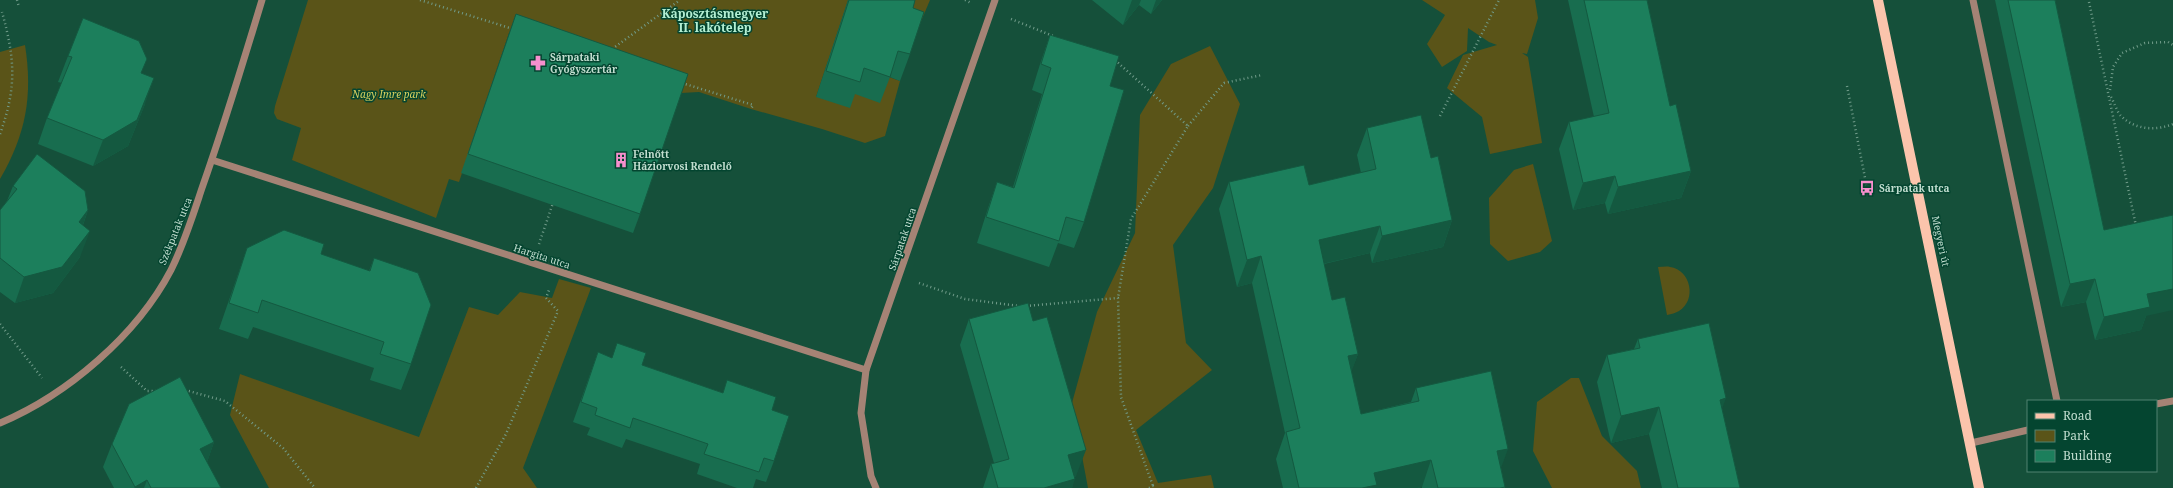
<svg xmlns="http://www.w3.org/2000/svg" width="2173" height="488" font-family="'Noto Serif',serif">
	<style>
		.green { fill: #5a5418 }
		.lines { fill: none; stroke-linecap: round; stroke-linejoin: round }
		.path { stroke: #719c8a; stroke-width: 2.5; stroke-dasharray: 1 3; stroke-linecap: butt }
		.minor { stroke: #a58375; stroke-width: 7 }
		.major { stroke: #fbc4ac; stroke-width: 10 }
		.wall { fill: #186d4f }
		.shaded-wall { fill: #145940 }
		.building { fill: #1c7f5c; stroke: #145940 }
		.labels { text-anchor: middle; stroke-width: 3; stroke-linejoin: round; paint-order: stroke }
		.poi-label { font-size: 10px; font-weight: bold; fill: #c1ddcf; stroke: #044530; text-anchor: start }
		.park-label { font-size: 10px; font-style: italic; fill: #d9cf5e; stroke: #044530 }
		.street-label { font-size: 10px; fill: #c1ddcf; stroke: #044530 }
		.quarter-label { font-size: 12px; font-weight: bold; fill: #b4efd3; stroke: #044530 }
	</style>
	<rect width="100%" height="100%" fill="#15503a"/>
	<!-- green -->
	<g class="green">
		<path d="M308,0H848L816,97L855,94L889,77L900,81L885,136L865,143L822,129L751,109L699,92L681,93L509,33L459,182L449,179L436,218L292,160L301,128L277,119L274,113L275,106Z"/>
		<path d="M895,0H930L914,38Z"/>
		<path d="M1422,0H1535L1538,18L1527,54L1522,53L1528,57L1542,143L1490,154L1482,117L1447,88L1463,55L1497,45L1489,42L1468,28L1467,51L1442,67L1427,44L1445,15Z"/>
		<path d="M25,45C33,96 26,134 0,179V52Z"/>
		<path d="M1210,46L1240,104L1213,188L1173,245L1186,343L1212,370L1136,430L1158,483L1211,475L1214,488H1088L1072,403L1097,312L1135,233L1140,115L1171,64Z"/>
		<path d="M1533,164L1552,241L1540,252L1508,261L1490,244L1489,198L1514,170Z"/>
		<path d="M1658,267C1662,267 1667,266 1670,267C1691,270 1697,300 1679,311C1676,313 1671,314 1667,315Z"/>
		<path d="M559,279L591,288L523,468L537,488H269L230,415L240,374L419,437L469,307L498,315L520,292L552,298Z"/>
		<path d="M1571,378H1579L1602,436L1637,471L1641,488H1552L1533,451L1537,402Z"/>
	</g>
	<g class="lines">
		<!-- path -->
		<g class="path">
			<path d="M17,0L19,7"/>
			<path d="M420,0L513,29"/>
			<path d="M965,0L971,3"/>
			<path d="M2089,2L2136,226"/>
			<path d="M1011,19L1053,36"/>
			<path d="M612,49L680,0"/>
			<path d="M1115,60L1188,126L1131,219L1118,298"/>
			<path d="M682,83L753,105L751,109"/>
			<path d="M1847,86L1867,188"/>
			<path d="M2110,90L2113,67L2122,53L2145,43L2168,42L2173,45"/>
			<path d="M2111,97C2114,102 2117,112 2121,116C2135,130 2156,131 2173,124"/>
			<path d="M1440,116L1499,0"/>
			<path d="M1188,126L1224,83L1262,75"/>
			<path d="M0,134C17,87 15,59 2,12"/>
			<path d="M539,244L553,203"/>
			<path d="M919,283L965,299L1019,306"/>
			<path d="M1026,306L1118,298L1121,397L1153,486"/>
			<path d="M0,324L42,378"/>
			<path d="M121,367L147,391H156"/>
			<path d="M185,390L225,401L283,448L315,488"/>
			<path d="M476,488L506,434L558,311L546,298L549,290"/>
			<path d="M1149,488L1153,486L1155,488"/>
		</g>
		<!-- minor -->
		<g class="minor">
			<path d="M1973,0L2057,401"/>
			<path d="M212,160L866,370"/>
			<path d="M2156,404L2173,401"/>
			<path d="M0,423C67,395 137,335 171,270C184,244 193,215 202,188C224,126 243,63 262,0"/>
			<path d="M1971,443L2028,430"/>
			<path d="M876,488L871,476L861,413L866,370L995,0"/>
		</g>
		<!-- major -->
		<path class="major" d="M1878,0L1979,488"/>
	</g>
	<!-- wall -->
	<g class="wall">
		<path d="M848,0H915L913,8L910,54L900,81L890,77L880,103L855,94L850,108L816,97Z"/>
		<path d="M1092,0H1162L1151,14L1139,5L1123,25Z"/>
		<path d="M1568,0H1647L1670,106L1691,171L1681,198L1608,214L1605,203L1573,210L1559,149L1569,122L1594,117Z"/>
		<path d="M1995,0H2055L2104,230L2146,316L2141,330L2095,340L2086,302L2061,307Z"/>
		<path d="M516,14L640,214L633,233L461,173Z"/>
		<path d="M1050,35L1110,86L1084,222L1074,248L1058,243L1049,267L977,243L988,208L997,182L1013,187L1042,94L1032,90L1041,61Z"/>
		<path d="M68,56L141,73L145,104L128,146L93,166L38,144L47,118L62,83L58,82Z"/>
		<path d="M1367,128L1431,158L1452,220L1443,247L1372,263L1370,253L1324,264L1332,300L1358,354L1351,371L1361,414L1411,402L1416,388L1501,468L1505,488H1422V487L1417,488H1283L1276,459L1285,433L1252,283L1237,287L1219,209L1229,182L1309,185L1361,173L1357,155Z"/>
		<path d="M13,186L88,210L83,225L80,257L53,293L15,303L0,292V210L7,201Z"/>
		<path d="M247,248L321,254L369,271L374,258L411,364L401,390L370,380L374,368L253,327L248,339L219,329Z"/>
		<path d="M969,319L1076,476L1074,477L1072,488H983L991,464L994,463L960,345Z"/>
		<path d="M1638,339L1722,409L1740,488H1662L1649,434L1611,443L1597,382L1607,355L1634,349Z"/>
		<path d="M598,352L612,358L642,365L772,410L774,461L766,482L756,479L753,488H737L697,474L700,464L626,439L622,448L587,435L590,428L573,422Z"/>
		<path d="M214,442L207,462L221,488H114L103,467L112,444Z"/>
	</g>
	<!-- shaded-wall -->
	<g class="shaded-wall">
		<path d="M1132,0H1141L1139,5L1123,25Z"/>
		<path d="M1156,0H1162L1151,14Z"/>
		<path d="M154,78L145,104L128,146L93,166L103,140Z"/>
		<path d="M1691,171L1681,198L1608,214L1618,187Z"/>
		<path d="M1615,176L1605,203L1573,210L1583,183Z"/>
		<path d="M88,210L79,236V222Z"/>
		<path d="M1452,220L1443,247L1372,263L1382,236Z"/>
		<path d="M1380,226L1370,253L1309,267L1319,240Z"/>
		<path d="M90,231L80,257L53,293L15,303L24,277Z"/>
		<path d="M1261,256L1252,283L1237,287L1247,260Z"/>
		<path d="M2095,279L2086,302L2061,307L2070,284Z"/>
		<path d="M2173,289V310L2146,316L2141,330L2095,340L2104,317L2147,294Z"/>
		<path d="M1358,354L1348,381V356Z"/>
		<path d="M1726,398L1716,425L1720,400Z"/>
		<path d="M1659,407L1649,434L1611,443L1621,416Z"/>
		<path d="M214,442L206,465L200,449Z"/>
		<path d="M1508,449L1498,476L1497,451Z"/>
		<path d="M1086,450L1076,476L1059,481L1068,455Z"/>
		<path d="M1431,460L1422,487L1417,488H1362L1374,473Z"/>
		<path d="M1075,479L1072,488H1044Z"/>
		<path d="M147,480L144,488H134L135,487Z"/>
	</g>
	<!-- building -->
	<g class="building">
		<path d="M849,0H915L913,8L924,12L910,54L898,51L890,77L864,68L860,82L826,71Z"/>
		<path d="M1584,0H1647L1670,106L1676,104L1691,171L1618,187L1615,176L1583,183L1569,122L1609,113Z"/>
		<path d="M2008,0H2055L2104,230L2173,215V289L2147,294L2150,307L2104,317L2095,279L2070,284Z"/>
		<path d="M516,14L688,74L640,214L468,154Z"/>
		<path d="M83,18L139,41L147,59L141,73L154,78L137,120L103,140L47,118L72,57L68,56Z"/>
		<path d="M1050,35L1119,56L1110,86L1124,90L1084,222L1066,217L1059,241L986,217L997,182L1014,188L1051,68L1041,64Z"/>
		<path d="M1421,115L1431,158L1438,156L1452,220L1382,236L1380,226L1319,240L1332,300L1345,297L1358,354L1348,356L1361,414L1419,401L1416,388L1491,371L1508,449L1497,451L1505,487L1500,488H1438L1431,460L1374,473L1377,485L1362,488H1299L1286,432L1300,428L1261,256L1247,260L1229,182L1304,165L1309,185L1376,169L1367,128Z"/>
		<path d="M37,154L85,191L88,210L79,222L90,231L62,267L24,277L0,258V210L17,189L13,186Z"/>
		<path d="M284,230L324,244L321,254L370,271L374,258L418,273L431,305L411,364L380,354L384,342L262,300L258,313L229,303L247,248Z"/>
		<path d="M1028,303L1033,321L1047,317L1086,450L1068,455L1075,479L1044,488H998L991,464L1009,459L969,319Z"/>
		<path d="M1709,323L1726,398L1720,400L1740,488H1678L1659,407L1621,416L1607,355L1640,348L1638,339Z"/>
		<path d="M617,343L646,353L642,365L723,393L727,380L776,397L772,410L789,416L774,461L764,458L759,472L704,454L708,444L633,418L630,428L595,415L597,408L581,402L598,352L612,358Z"/>
		<path d="M180,377L214,442L200,449L221,488H151L147,480L135,487L112,444L129,404Z"/>
	</g>
	<!-- icons -->
	<defs>
		<g id="pharmacy-bare" transform="scale(1.2)"><path d="M-2-6h4v4h4v4h-4v4h-4v-4h-4v-4h4Z" fill="#f790ce" stroke="#044530" stroke-width="2.5" paint-order="stroke"/></g>
		<g id="building-bare" transform="scale(1.2)"><path d="M-4-6H4V6H1V3H-1V6H-4ZM-2.5-4.3h1.7v1.8h-1.7ZM.8-4.3h1.7v1.8H.8ZM-2.5-1h1.7V.8h-1.7ZM.8-1h1.7V.8H.8Z" fill="#f790ce" stroke="#044530" stroke-width="2.5" paint-order="stroke"/></g>
		<g id="bus-bare" transform="scale(1.2)"><path d="M-5-6H5V4H4V6H2V4H-2V6H-4V4H-5ZM-3.5-4V0h7V-4ZM-3.5 1.2v1.5H-2V1.2ZM2 1.2v1.5H3.5V1.2Z" fill="#f790ce" stroke="#044530" stroke-width="2.5" paint-order="stroke"/></g>
	</defs>
	<g fill-rule="evenodd">
		<use href="#pharmacy-bare" x="538" y="63"/>
		<use href="#building-bare" x="621" y="160"/>
		<use href="#bus-bare" x="1867" y="188"/>
	</g>
	<g class="labels">
		<!-- poi labels -->
		<g class="poi-label">
			<text x="550" y="61">Sárpataki<tspan x="550" dy="12">Gyógyszertár</tspan></text>
			<text x="633" y="158">Felnőtt<tspan x="633" dy="12">Háziorvosi Rendelő</tspan></text>
			<text x="1879" y="192">Sárpatak utca</text>
		</g>
		<!-- park labels -->
		<g class="park-label">
			<text x="389" y="98">Nagy Imre park</text>
		</g>
		<!-- street labels -->
		<g class="street-label">
			<text transform="translate(175 231) rotate(-68)" y="4">Székpatak utca</text>
			<text transform="translate(902 239) rotate(-71)" y="4">Sárpatak utca</text>
			<text transform="translate(1941 241) rotate(78)" y="4">Megyeri út</text>
			<text transform="translate(542 256) rotate(18)" y="4">Hargita utca</text>
		</g>
		<!-- quarter labels -->
		<g class="quarter-label">
			<text x="715" y="18">Káposztásmegyer<tspan x="715" dy="14">II. lakótelep</tspan></text>
		</g>
	</g>
	<!-- legend -->
	<rect x="2027" y="400" width="130" height="72" fill="#044530" stroke="#508270"/>
	<rect x="2035" y="413" width="20" height="6" fill="#fbc4ac" stroke="#508270"/>
	<text x="2063" y="420" font-size="12" fill="#c1ddcf">Road</text>
	<rect x="2035" y="430" width="20" height="12" fill="#5a5418" stroke="#508270"/>
	<text x="2063" y="440" font-size="12" fill="#c1ddcf">Park</text>
	<rect x="2035" y="450" width="20" height="12" fill="#1c7f5c" stroke="#508270"/>
	<text x="2063" y="460" font-size="12" fill="#c1ddcf">Building</text>
</svg>
